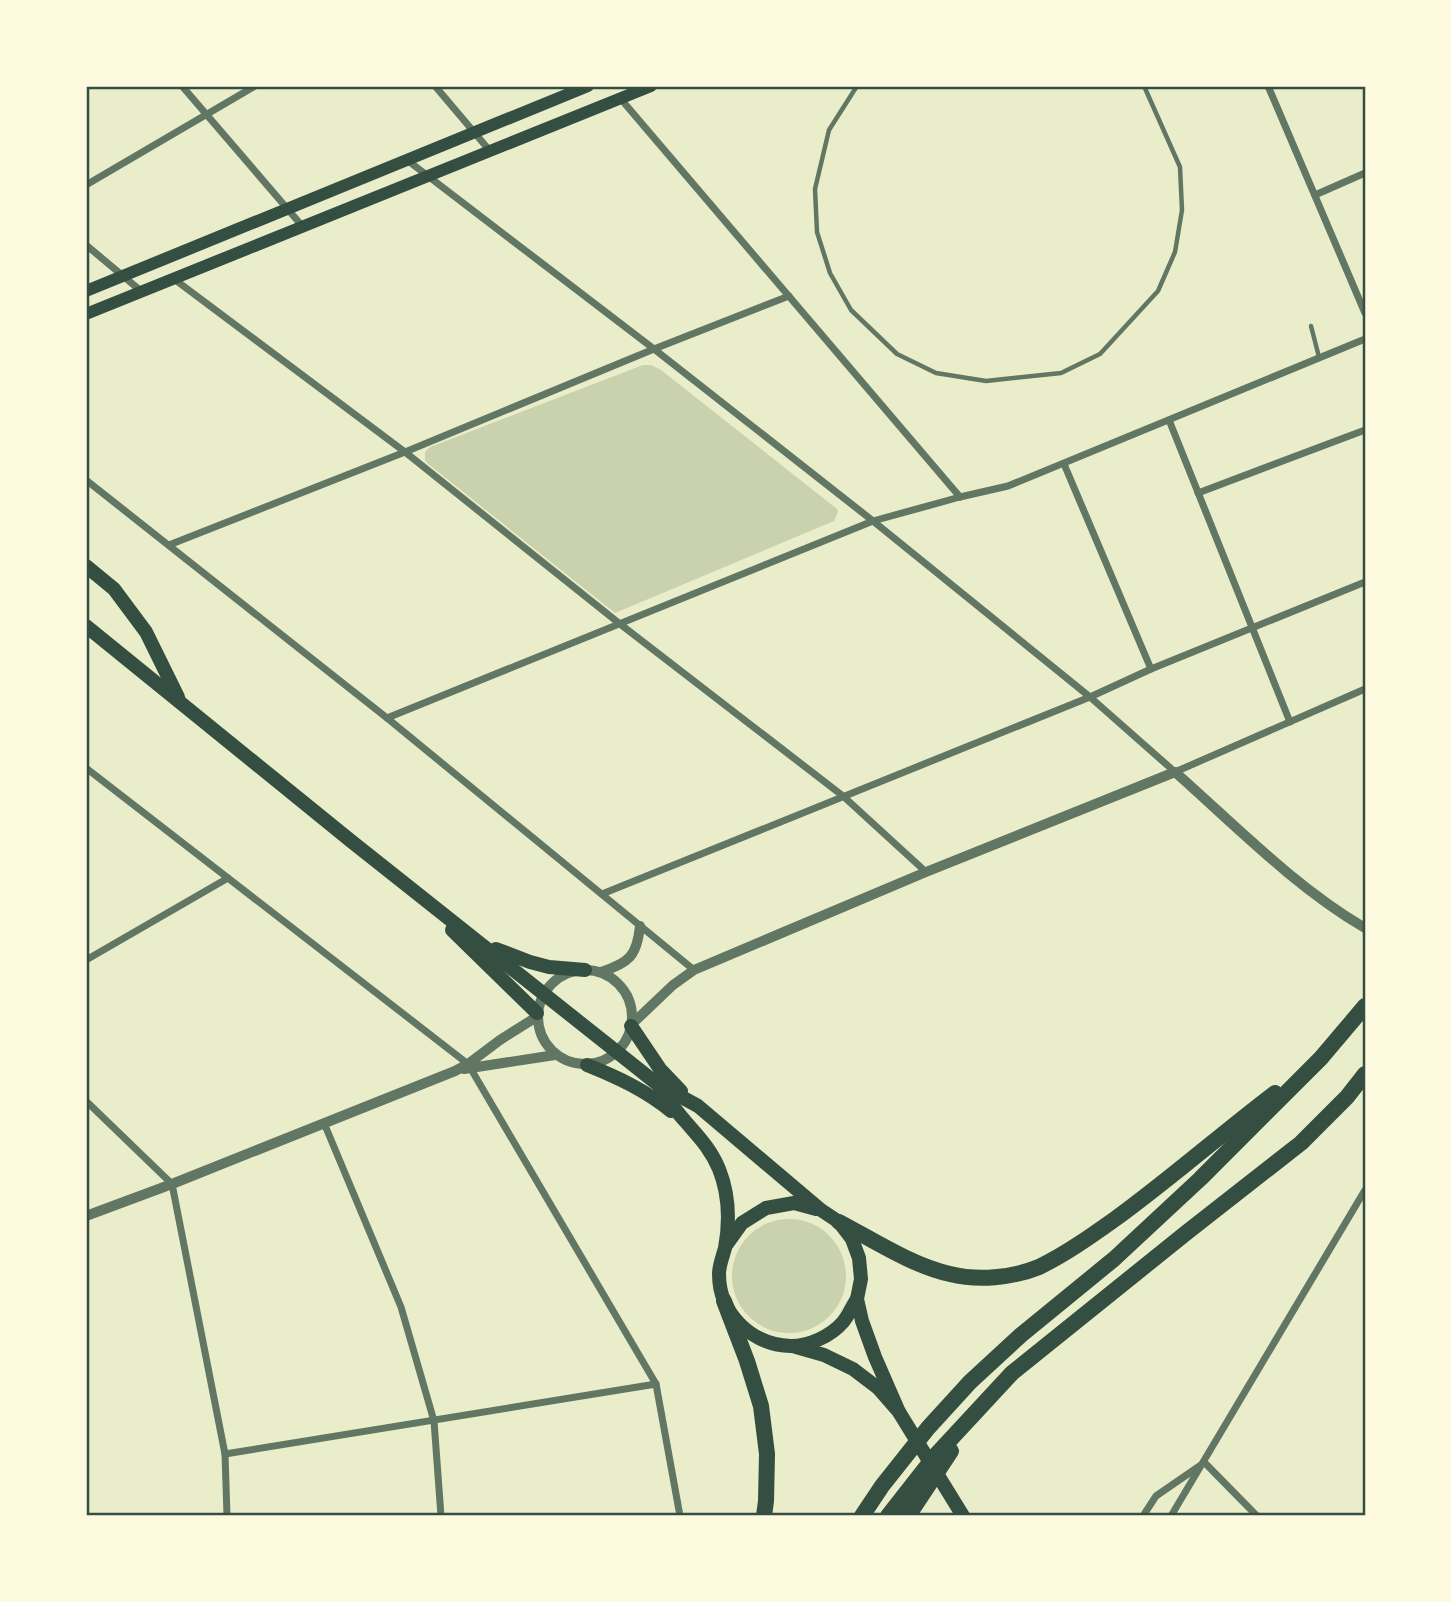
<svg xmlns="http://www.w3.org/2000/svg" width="1451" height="1602" font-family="Manrope,sans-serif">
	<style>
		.green { fill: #cad2ad }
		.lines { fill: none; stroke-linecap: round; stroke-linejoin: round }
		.service { stroke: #617663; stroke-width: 4.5 }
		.minor { stroke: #617663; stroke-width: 7 }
		.tertiary { stroke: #617663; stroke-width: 10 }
		.secondary { stroke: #344e41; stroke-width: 12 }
		.primary { stroke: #344e41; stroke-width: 14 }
		.motorway { stroke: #344e41; stroke-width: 16 }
		.neatline { fill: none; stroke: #344e41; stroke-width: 2.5 }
	</style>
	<rect width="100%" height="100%" fill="#e9edc9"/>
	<!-- green -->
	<g class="green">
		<path d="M643,365H651L661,370L837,509L838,512L834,521L615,613L427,463L425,460V452L430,447Z"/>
		<circle cx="789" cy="1276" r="57"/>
	</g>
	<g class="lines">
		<!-- service -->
		<g class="service">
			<path d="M857,86L829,130L815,189L817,232L830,273L851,310L897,354L936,373L986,381L1061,373L1100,354L1158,291L1175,252L1182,210L1180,167L1144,86"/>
			<path d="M1311,326L1319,357"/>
		</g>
		<!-- minor -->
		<g class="minor">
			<path d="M182,86L303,227"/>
			<path d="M435,86L490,151"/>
			<path d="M1268,86L1365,313"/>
			<path d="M620,98L960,497"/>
			<path d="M407,160L654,349L873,521L1090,697L1175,772L1365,689"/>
			<path d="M86,185L255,86"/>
			<path d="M1315,195L1365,173"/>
			<path d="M86,245L141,291"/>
			<path d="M174,279L405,452L620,624L843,796L926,872"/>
			<path d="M1169,420L1290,722"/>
			<path d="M1064,464L1151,669"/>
			<path d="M86,480L387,718L694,970"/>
			<path d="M1198,493L1365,430"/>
			<path d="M169,545L405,452L654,349L789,296"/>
			<path d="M387,718L873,521L960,497L1008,486L1365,339"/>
			<path d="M86,768L468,1064L656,1384L680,1516"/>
			<path d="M602,894L1090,697L1151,669L1365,582"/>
			<path d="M86,960L228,878"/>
			<path d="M86,1101L172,1184L225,1454L227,1516"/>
			<path d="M324,1123L401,1307L434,1421L441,1516"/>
			<path d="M225,1454L656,1384"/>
			<path d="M1204,1462L1257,1516"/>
			<path d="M1143,1516L1156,1496L1201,1465"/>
			<path d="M1171,1516L1365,1190"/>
		</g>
		<!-- tertiary -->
		<g class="tertiary">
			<circle cx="585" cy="1017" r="47"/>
			<path d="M601,972C629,963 637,956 640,926"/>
			<path d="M632,1024L673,985L694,970L926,872L1175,772C1236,826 1295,887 1365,928"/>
			<path d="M464,1069L555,1055"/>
			<path d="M86,1216L172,1184L455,1071L468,1064L500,1040L538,1016"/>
		</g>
		<!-- secondary -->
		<g class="secondary">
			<path d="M86,291L588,86"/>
			<path d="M86,314L651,86"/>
		</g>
		<!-- primary -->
		<g class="primary">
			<path d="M86,566L114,589L146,632L178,697"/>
			<path d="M86,626L351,841L617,1052L656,1083L698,1106L821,1210L839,1222L852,1239L859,1258L861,1279L857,1299L862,1321L875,1357L899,1412"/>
			<path d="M452,930L537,1013"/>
			<path d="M496,949L530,962L549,967L585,970"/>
			<path d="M631,1026L660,1069L681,1091"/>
			<path d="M587,1065C617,1077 645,1090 671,1111"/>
			<path d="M659,1086C667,1098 675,1110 685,1121C698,1136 711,1149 719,1169C729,1194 730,1221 725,1248C723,1256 719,1265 719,1274C719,1314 752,1345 791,1346C809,1346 831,1336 843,1322C849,1315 852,1306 857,1299"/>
			<path d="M727,1244L742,1223L766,1208L794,1203L816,1209"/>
			<path d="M796,1347L824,1355L853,1369L878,1388L899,1412L963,1516"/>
		</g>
		<!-- motorway -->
		<g class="motorway">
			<path d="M839,1222C873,1240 913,1266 950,1274C978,1281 1012,1278 1039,1267C1066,1254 1091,1236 1115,1219C1170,1179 1221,1134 1275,1093"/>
			<path d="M724,1301L747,1361L761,1406L767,1454L766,1501L764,1516"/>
			<path d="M862,1516L882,1486L928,1428L970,1382L1021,1335L1114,1259L1200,1179L1321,1058L1365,1006"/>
			<path d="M888,1516L935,1456L1012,1373L1186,1233L1301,1143L1347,1097L1365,1074"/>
			<path d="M908,1516L951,1451"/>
		</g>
	</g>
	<!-- border -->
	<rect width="1451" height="1602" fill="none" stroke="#fefae0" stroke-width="175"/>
	<rect x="88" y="88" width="1276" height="1426" class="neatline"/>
</svg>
